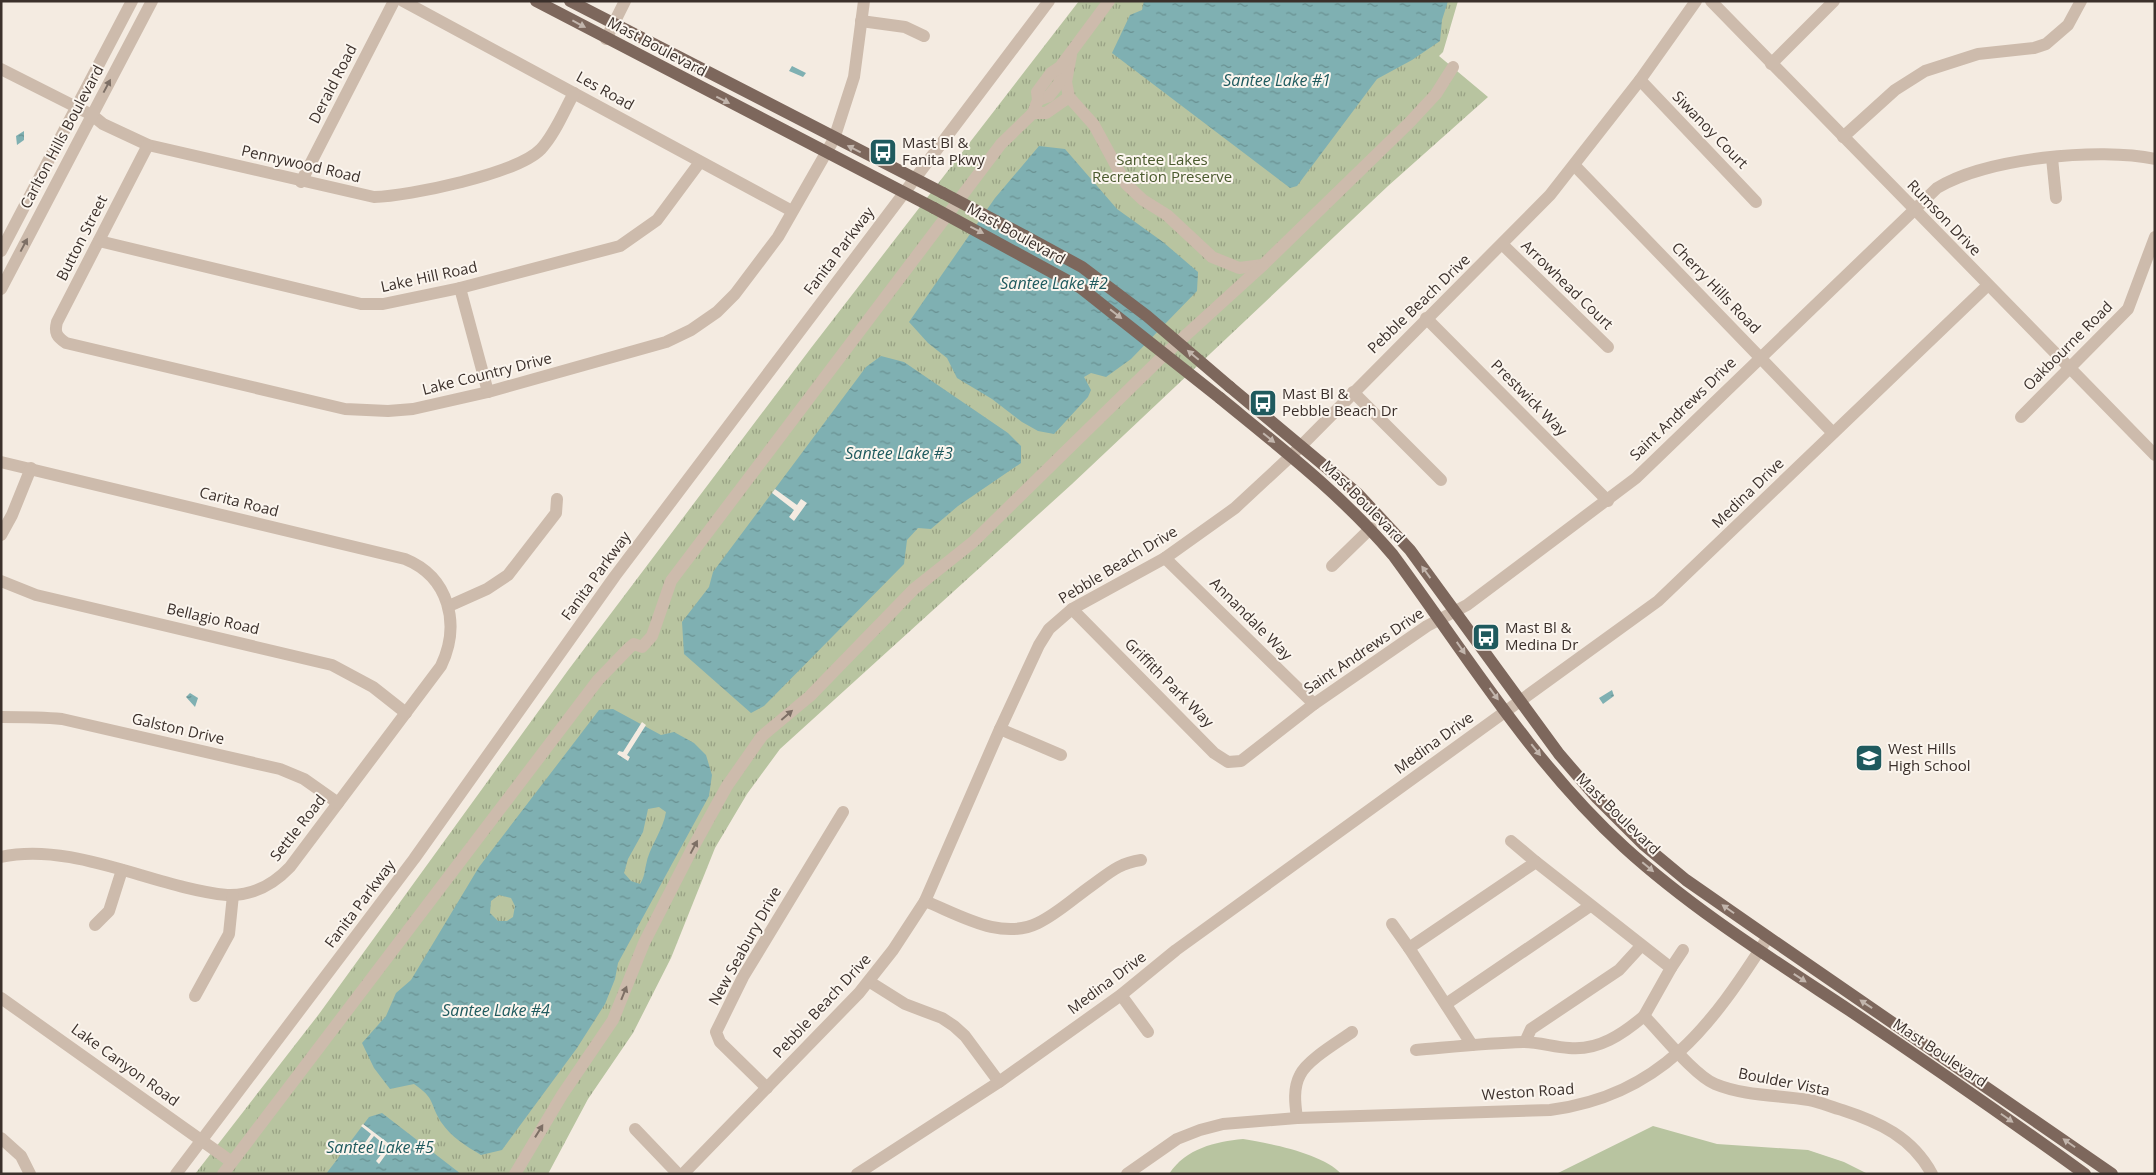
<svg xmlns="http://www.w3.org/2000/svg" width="2156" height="1175" font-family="'Open Sans',sans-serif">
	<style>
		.grass { fill: #b8c4a0 }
		.park { fill: url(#park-tufts) }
		.water { fill: url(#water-ripples); fill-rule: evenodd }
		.pier { fill: #f4ebe1 }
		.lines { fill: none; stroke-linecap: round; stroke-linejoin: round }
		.minor { stroke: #cdbbac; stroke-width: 12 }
		.major { stroke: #7d675c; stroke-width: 12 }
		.major-bridge { stroke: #7d675c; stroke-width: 12 }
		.oneway { fill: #c2b5ac }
		.oneway2 { fill: #7d6f65 }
		.labels { text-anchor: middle; stroke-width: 4; stroke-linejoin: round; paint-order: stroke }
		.street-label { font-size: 15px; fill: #3b302b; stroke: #fbf5ee }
		.poi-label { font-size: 15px; fill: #3b302b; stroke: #fbf5ee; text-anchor: start }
		.park-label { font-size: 15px; fill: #4a5a2e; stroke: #fbf5ee }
		.water-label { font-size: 16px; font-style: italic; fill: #1f5a5e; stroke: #fbf5ee }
	</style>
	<defs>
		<pattern id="park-tufts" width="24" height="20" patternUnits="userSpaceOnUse" patternTransform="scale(1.25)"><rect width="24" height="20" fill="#b8c4a0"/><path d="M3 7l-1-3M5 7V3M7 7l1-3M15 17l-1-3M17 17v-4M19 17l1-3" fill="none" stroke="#97a083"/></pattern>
		<pattern id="water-ripples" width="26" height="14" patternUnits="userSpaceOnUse" patternTransform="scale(1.25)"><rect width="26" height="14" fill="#7fb0b2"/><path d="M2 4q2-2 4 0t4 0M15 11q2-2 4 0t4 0" fill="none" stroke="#699091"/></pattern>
	</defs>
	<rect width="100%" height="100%" fill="#f4ebe1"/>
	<!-- grass -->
	<g class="grass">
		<path d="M1653,1126L1717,1144L1808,1150L1844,1162L1868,1174H1556Z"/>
		<path d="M1243,1139C1269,1143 1324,1154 1341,1174H1169C1186,1148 1215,1142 1243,1139Z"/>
	</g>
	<!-- park -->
	<path class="park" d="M1079,1H1458L1443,52L1439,56L1488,97L1388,186L1072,484L780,749L747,794L715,848L671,958L633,1033L588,1099L548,1174H195L319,1014L569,669L811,348Z"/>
	<!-- water -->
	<g class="water">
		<path d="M1144,1H1448L1442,20L1440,41L1412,60L1377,79L1297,186L1290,188L1112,53L1130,15L1142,10Z"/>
		<path d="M792,66L806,73L803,77L789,71Z"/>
		<path d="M24,131V140L17,145L16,136Z"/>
		<path d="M1039,146L1065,149L1117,209L1163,242L1198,272L1197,291L1131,359L1106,377L1091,373L1084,377L1091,390L1088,397L1054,434L1038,431L1022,422L992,399L957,378L947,358L928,343L909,322L995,198Z"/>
		<path d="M881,356L904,362L1008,433L1021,446V463L958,506L931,529L918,528L907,540L904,564L764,706L751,713L684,654L682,622L709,587L713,572L866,367Z"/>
		<path d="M1612,690L1614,696L1603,704L1599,698Z"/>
		<path d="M190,693L198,698L195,707L186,697Z"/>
		<path d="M613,709L661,735L674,732L694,743L706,755L712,775L709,796L618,963L615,979L605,1004L577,1048L502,1150L481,1155C466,1146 451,1137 441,1122C429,1103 436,1099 414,1084L390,1089L374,1068L362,1043L386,1016L396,993L411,980L479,867L599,710ZM659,807L666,812C663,831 649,847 646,865C644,873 645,876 640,884L631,881L624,873L628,859L643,832L648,809ZM499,895L511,898L515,906L513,917L507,921H498L490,913L491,901Z"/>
		<path d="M382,1113L461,1174H326L369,1117Z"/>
	</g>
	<!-- pier -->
	<g class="pier">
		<path d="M775,489L797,505L801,499L807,503L794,521L789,517L794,510L772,493Z"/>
		<path d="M642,722L646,725L627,755L630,757L628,761L617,754L619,751L623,752Z"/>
		<path d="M363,1124L392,1146L379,1164L376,1161L387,1147L374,1136L367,1145L364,1144L371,1134L361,1126Z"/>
	</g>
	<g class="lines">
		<!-- minor -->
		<g class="minor">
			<path d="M403,1L792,211"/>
			<path d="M1711,1L2155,455"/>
			<path d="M861,21L905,27L924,36"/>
			<path d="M606,39L625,1"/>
			<path d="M1771,64L1834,1"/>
			<path d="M1,69L92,115L103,124L148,145L374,197C409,196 517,174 541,149C555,134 564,111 574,93"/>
			<path d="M1640,80L1756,202"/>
			<path d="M1069,97L1066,82L1071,55"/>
			<path d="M1038,100L1049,96L1060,82V70"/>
			<path d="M1033,113H1046L1069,97L1094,125L1126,184L1143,200L1167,215L1212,257L1239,268L1263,265L1410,122L1436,94L1453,67"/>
			<path d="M1843,137L1895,90L1925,71L1978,54L2034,48L2046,44L2068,25L2081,1"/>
			<path d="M148,145L57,322C54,333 57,337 66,343L345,409L388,411L413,409L488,392L666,342L691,330L717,312L735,294L778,237L834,139L854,77L864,1"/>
			<path d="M2052,158L2056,198"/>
			<path d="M1575,166L1833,433"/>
			<path d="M301,182L394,1"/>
			<path d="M99,241L361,304H383L460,288L620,246L657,220L700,162"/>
			<path d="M1503,245L1608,347"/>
			<path d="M1,251L132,1"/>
			<path d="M460,288L488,392"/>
			<path d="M1,289L152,1"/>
			<path d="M1426,318L1608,501"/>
			<path d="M1353,392L1441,480"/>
			<path d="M2021,417L2128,309L2155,237"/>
			<path d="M1,462L405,559C449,577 461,624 441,666L290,867C273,885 252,896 227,895C155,888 73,841 1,857"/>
			<path d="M1,535L12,515L31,468"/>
			<path d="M1165,558L1314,704"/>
			<path d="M1332,566L1371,528"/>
			<path d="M1,581L36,595L332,665L373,687L406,713"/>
			<path d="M449,606L487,589L508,575L556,513L557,499"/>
			<path d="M1072,609L1214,753L1228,762L1241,761L1314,704L1427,626L1467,605L1636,478L1937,188C1985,158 2100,147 2155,159"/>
			<path d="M1,717C22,717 41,717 62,719L280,769L304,779L338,803"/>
			<path d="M1000,729L1061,755"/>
			<path d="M1511,841L1536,862"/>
			<path d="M925,901C960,915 1001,941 1038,923C1057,914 1074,898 1091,886C1109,873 1119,863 1141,860"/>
			<path d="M1392,924L1409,948"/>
			<path d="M95,925L109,911L122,870"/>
			<path d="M1671,968L1683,950"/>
			<path d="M870,982L905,1004L942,1018L954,1026L965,1036L999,1082"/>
			<path d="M1121,995L1148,1032"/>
			<path d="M195,996L229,934L233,895"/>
			<path d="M1,998L229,1160"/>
			<path d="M1446,1004L1590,906"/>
			<path d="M1525,1042L1531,1029L1619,970L1641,946"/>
			<path d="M1472,1045L1409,948L1536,862L1671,968L1644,1016"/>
			<path d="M1416,1050C1451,1047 1487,1043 1523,1042C1538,1042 1554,1047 1569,1048C1598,1051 1623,1034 1644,1016C1661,1033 1694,1075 1715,1084C1744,1096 1778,1095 1809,1100C1820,1102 1831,1107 1842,1110C1879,1122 1912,1137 1932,1174"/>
			<path d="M767,1088L720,1042L716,1032L743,977L843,812"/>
			<path d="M1297,1118C1295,1104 1293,1088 1300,1075C1307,1060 1338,1042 1352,1032"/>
			<path d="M635,1129L678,1174"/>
			<path d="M1,1138L21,1156L30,1174"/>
			<path d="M176,1174L414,859L615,576L1049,1"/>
			<path d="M223,1174L598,680L629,648L634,644L642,647L652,636L671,581L1001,144L1033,113L1038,100L1037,92L1051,73L1060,67L1109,1"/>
			<path d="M515,1174L562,1095L613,1020L644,943L691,851L727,786L762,736L810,696L914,589L973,542L1163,356L1263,265"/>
			<path d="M683,1174L859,993L893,950L925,901L1000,729L1039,645L1049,629L1072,609L1165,558L1235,508L1291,456L1550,195L1640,80L1696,1"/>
			<path d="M857,1174L999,1082L1121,995L1176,950L1658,601L1987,286"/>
			<path d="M1127,1174L1177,1139L1200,1130L1223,1124L1297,1118L1550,1110C1662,1095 1711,1026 1768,937"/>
		</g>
		<!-- major -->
		<g class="major">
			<path d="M536,1L934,208"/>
			<path d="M570,1L943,193"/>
			<path d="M996,221L1025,236"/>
			<path d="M1230,387L1357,493L1410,550L1559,754L1597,798L1644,845L1686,880L1755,928L2112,1174"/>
			<path d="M1220,398C1281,448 1342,495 1393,555C1466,654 1532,763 1624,847C1692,909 1772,959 1849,1010C1928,1063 2007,1118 2085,1174"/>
		</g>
		<!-- major-bridge -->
		<g class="major-bridge">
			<path d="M943,193L996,221"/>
			<path d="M934,208L1081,288L1220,398"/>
			<path d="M1025,236L1082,267L1147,316L1230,387"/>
		</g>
	</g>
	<!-- one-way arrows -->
	<defs><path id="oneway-solid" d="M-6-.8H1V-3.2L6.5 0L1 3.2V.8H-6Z" transform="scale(1.25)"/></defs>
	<g class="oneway">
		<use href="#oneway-solid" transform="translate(579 24) rotate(28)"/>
		<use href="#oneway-solid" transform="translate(723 100) rotate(27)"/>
		<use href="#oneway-solid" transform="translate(854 149) rotate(-153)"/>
		<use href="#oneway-solid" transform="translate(977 230) rotate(27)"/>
		<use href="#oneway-solid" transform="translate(1116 314) rotate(38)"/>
		<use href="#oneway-solid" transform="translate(1193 355) rotate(-140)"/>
		<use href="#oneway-solid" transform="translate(1269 438) rotate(39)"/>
		<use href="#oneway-solid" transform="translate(1426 572) rotate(-126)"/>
		<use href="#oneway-solid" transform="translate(1461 648) rotate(55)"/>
		<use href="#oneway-solid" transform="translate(1494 694) rotate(54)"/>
		<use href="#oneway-solid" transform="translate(1536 750) rotate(51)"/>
		<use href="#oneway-solid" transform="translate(1648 867) rotate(40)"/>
		<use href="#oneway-solid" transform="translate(1728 909) rotate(-145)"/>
		<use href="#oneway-solid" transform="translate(1800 978) rotate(33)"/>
		<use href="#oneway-solid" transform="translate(1866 1004) rotate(-146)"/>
		<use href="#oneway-solid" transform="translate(2007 1118) rotate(35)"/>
		<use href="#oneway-solid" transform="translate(2069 1143) rotate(-145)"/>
	</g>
	<g class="oneway2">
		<use href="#oneway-solid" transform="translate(107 86) rotate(-62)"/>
		<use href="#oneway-solid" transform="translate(24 245) rotate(-62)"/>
		<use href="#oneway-solid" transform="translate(787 715) rotate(-41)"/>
		<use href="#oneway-solid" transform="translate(694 847) rotate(-62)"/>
		<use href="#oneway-solid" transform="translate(624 993) rotate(-68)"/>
		<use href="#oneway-solid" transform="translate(539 1131) rotate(-58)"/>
	</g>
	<!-- icons -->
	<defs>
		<g id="bus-square" transform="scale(1.4375)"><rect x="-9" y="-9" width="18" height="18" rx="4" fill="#1f5a5e" stroke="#fbf5ee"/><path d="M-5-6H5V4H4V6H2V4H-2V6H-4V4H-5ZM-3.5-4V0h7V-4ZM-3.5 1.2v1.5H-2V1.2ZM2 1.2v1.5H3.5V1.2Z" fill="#fff"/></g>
		<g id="school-square" transform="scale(1.4375)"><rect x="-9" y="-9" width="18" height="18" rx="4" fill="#1f5a5e" stroke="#fbf5ee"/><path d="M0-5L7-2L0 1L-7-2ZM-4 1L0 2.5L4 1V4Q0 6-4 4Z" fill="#fff"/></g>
	</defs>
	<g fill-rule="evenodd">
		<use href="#bus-square" x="883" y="152"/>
		<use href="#bus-square" x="1263" y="403"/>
		<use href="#bus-square" x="1486" y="637"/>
		<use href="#school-square" x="1869" y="758"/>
	</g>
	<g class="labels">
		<!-- street labels -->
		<g class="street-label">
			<text transform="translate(657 47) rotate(28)" y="5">Mast Boulevard</text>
			<text transform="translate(333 84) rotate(-63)" y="5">Derald Road</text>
			<text transform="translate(605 91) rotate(29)" y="5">Les Road</text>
			<text transform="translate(1710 130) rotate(46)" y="5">Siwanoy Court</text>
			<text transform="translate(62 137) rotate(-62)" y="5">Carlton Hills Boulevard</text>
			<text transform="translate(301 164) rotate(13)" y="5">Pennywood Road</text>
			<text transform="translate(1944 218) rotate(46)" y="5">Rumson Drive</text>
			<text transform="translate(1016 234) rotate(29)" y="5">Mast Boulevard</text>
			<text transform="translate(82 238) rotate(-63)" y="5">Button Street</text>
			<text transform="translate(839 251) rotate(-53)" y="5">Fanita Parkway</text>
			<text transform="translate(429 277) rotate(-12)" y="5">Lake Hill Road</text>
			<text transform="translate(1567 285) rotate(44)" y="5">Arrowhead Court</text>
			<text transform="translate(1716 288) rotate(46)" y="5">Cherry Hills Road</text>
			<text transform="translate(1419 304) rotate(-44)" y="5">Pebble Beach Drive</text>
			<text transform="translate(2068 346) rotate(-45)" y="5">Oakbourne Road</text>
			<text transform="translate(487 374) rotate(-14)" y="5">Lake Country Drive</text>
			<text transform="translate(1529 398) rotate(45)" y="5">Prestwick Way</text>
			<text transform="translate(1683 409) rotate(-44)" y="5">Saint Andrews Drive</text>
			<text transform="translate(1748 493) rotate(-44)" y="5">Medina Drive</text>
			<text transform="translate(239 502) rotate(14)" y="5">Carita Road</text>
			<text transform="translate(1363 502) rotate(45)" y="5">Mast Boulevard</text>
			<text transform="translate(1118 565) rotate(-31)" y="5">Pebble Beach Drive</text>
			<text transform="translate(596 576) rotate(-54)" y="5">Fanita Parkway</text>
			<text transform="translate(213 619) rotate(13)" y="5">Bellagio Road</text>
			<text transform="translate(1251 619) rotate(45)" y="5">Annandale Way</text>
			<text transform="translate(1364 651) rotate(-34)" y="5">Saint Andrews Drive</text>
			<text transform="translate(1169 683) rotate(45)" y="5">Griffith Park Way</text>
			<text transform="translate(178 729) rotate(13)" y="5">Galston Drive</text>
			<text transform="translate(1434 743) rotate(-36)" y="5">Medina Drive</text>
			<text transform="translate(1618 814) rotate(44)" y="5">Mast Boulevard</text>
			<text transform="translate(298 828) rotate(-52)" y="5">Settle Road</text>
			<text transform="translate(360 904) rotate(-53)" y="5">Fanita Parkway</text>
			<text transform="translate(745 946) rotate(-61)" y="5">New Seabury Drive</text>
			<text transform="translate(1107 983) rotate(-37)" y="5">Medina Drive</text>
			<text transform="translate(822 1006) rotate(-47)" y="5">Pebble Beach Drive</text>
			<text transform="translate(1940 1053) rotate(34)" y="5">Mast Boulevard</text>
			<text transform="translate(125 1065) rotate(36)" y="5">Lake Canyon Road</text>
			<text transform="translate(1784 1082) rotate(11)" y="5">Boulder Vista</text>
			<text transform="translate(1528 1092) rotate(-4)" y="5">Weston Road</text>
		</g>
		<!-- poi labels -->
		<g class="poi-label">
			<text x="902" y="148">Mast Bl &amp;<tspan x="902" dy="17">Fanita Pkwy</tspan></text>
			<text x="1282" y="399">Mast Bl &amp;<tspan x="1282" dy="17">Pebble Beach Dr</tspan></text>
			<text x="1505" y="633">Mast Bl &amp;<tspan x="1505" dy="17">Medina Dr</tspan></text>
			<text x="1888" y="754">West Hills<tspan x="1888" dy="17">High School</tspan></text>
		</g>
		<!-- park labels -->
		<g class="park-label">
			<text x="1162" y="165">Santee Lakes<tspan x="1162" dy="17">Recreation Preserve</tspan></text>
		</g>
		<!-- water labels -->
		<g class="water-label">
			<text x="1277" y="86">Santee Lake #1</text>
			<text x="1054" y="289">Santee Lake #2</text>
			<text x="899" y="459">Santee Lake #3</text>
			<text x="496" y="1016">Santee Lake #4</text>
			<text x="380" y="1153">Santee Lake #5</text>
		</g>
	</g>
	<!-- border -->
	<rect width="2156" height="1175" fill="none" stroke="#3b302b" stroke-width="5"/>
</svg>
